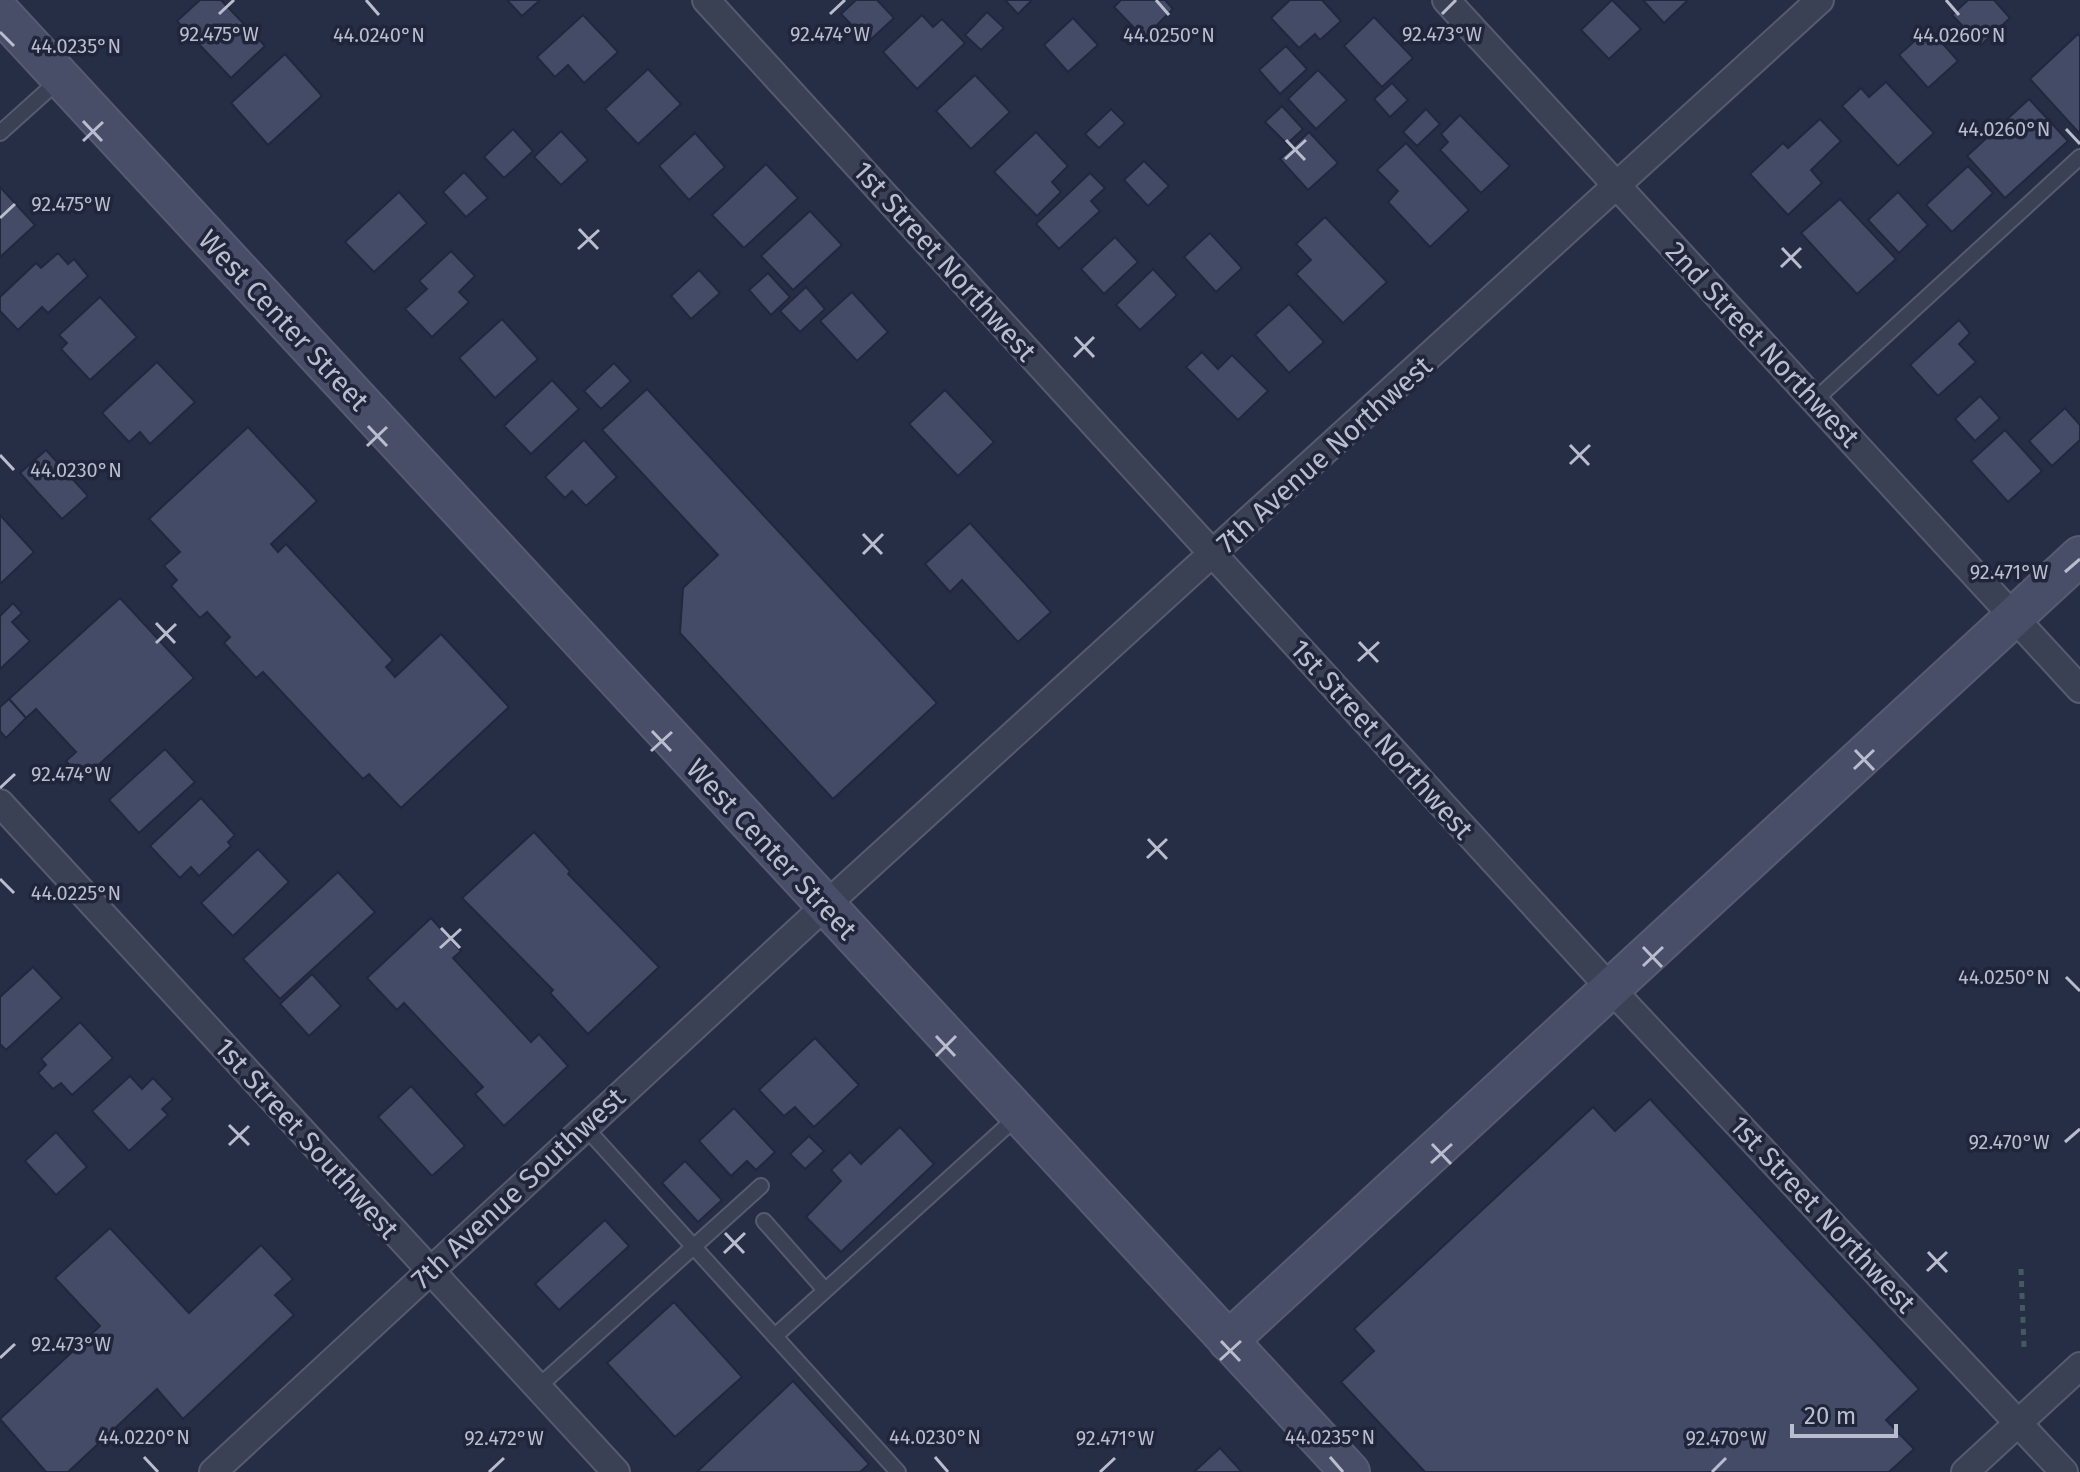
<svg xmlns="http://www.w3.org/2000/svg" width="2080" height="1472" font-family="'Fira Sans',sans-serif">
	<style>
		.building { fill: #434b66; stroke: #21273d; stroke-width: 2 }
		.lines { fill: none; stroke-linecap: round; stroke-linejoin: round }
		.lane-casing { stroke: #565b70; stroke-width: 18 }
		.street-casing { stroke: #565b70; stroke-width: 30 }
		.secondary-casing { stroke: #565b70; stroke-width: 42 }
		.path { stroke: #445960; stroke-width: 5; stroke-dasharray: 6 6; stroke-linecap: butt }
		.lane { stroke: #3b4155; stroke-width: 14 }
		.street { stroke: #3b4155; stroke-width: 26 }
		.secondary { stroke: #484e68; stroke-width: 38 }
		.ticks { fill: none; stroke: #b9bdce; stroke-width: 3 }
		.labels { text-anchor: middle; stroke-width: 7; stroke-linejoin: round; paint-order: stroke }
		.street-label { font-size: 28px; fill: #b9bdce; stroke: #1f253b }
		.ticks-label { font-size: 20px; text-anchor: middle; fill: #b9bdce; stroke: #1f253b; stroke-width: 7; stroke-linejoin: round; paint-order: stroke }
	</style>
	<rect width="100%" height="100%" fill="#262e46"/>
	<!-- building -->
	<g class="building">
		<path d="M200,0H221L265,46L231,78L177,21Z"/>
		<path d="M507,0H540L522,16Z"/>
		<path d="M856,0H877L894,18L868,42L841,14Z"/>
		<path d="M1005,0H1032L1018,14Z"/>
		<path d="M1121,0H1165L1173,9L1144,38L1114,7Z"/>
		<path d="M1290,0H1322L1341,21L1320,40L1315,34L1299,48L1271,18Z"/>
		<path d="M1612,0L1641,29L1609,59L1581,30Z"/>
		<path d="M1643,0H1688L1664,23Z"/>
		<path d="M1968,0H1994L2010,18L1981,45L1952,15Z"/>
		<path d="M987,12L1004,28L981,50L965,35Z"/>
		<path d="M583,15L618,52L584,83L568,65L555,77L537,57Z"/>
		<path d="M922,15L933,27L942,19L965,43L917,89L883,52Z"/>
		<path d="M1374,17L1413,58L1382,87L1344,46Z"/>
		<path d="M1073,18L1098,45L1068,72L1044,45Z"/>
		<path d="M1929,28L1958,61L1928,88L1899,55Z"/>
		<path d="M2078,34L2080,36V134L2030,79Z"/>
		<path d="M1286,46L1307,69L1280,94L1259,70Z"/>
		<path d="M285,54L322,96L268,145L231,103Z"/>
		<path d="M648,69L681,104L638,144L605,109Z"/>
		<path d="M1318,70L1347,100L1316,129L1288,99Z"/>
		<path d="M975,75L1010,112L971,149L936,111Z"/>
		<path d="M1886,82L1934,133L1898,166L1842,106L1861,88L1869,97Z"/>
		<path d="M1392,83L1408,100L1390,117L1374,99Z"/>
		<path d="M2029,99L2068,141L2005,198L1967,156Z"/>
		<path d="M1282,106L1303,129L1287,144L1265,122Z"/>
		<path d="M1111,109L1125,123L1099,148L1085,134Z"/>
		<path d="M1426,109L1440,124L1417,146L1403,132Z"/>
		<path d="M1460,115L1510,166L1481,193L1440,150L1448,142L1441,134Z"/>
		<path d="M1820,119L1841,141L1811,170L1822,183L1788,215L1750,174L1783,143L1788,148Z"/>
		<path d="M513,129L533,151L504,178L484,157Z"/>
		<path d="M561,131L588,160L561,185L534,157Z"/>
		<path d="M1036,132L1068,166L1052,182L1061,192L1037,216L994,172Z"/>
		<path d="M1309,132L1338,163L1308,190L1280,159Z"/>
		<path d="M695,133L725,167L689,200L659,166Z"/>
		<path d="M1406,143L1469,210L1430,247L1388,202L1398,191L1377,170Z"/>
		<path d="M1144,161L1169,186L1148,206L1124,180Z"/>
		<path d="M766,164L798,198L744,248L712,215Z"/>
		<path d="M1968,166L1993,193L1952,232L1926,205Z"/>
		<path d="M464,172L488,198L466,217L443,192Z"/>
		<path d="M1090,173L1105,188L1091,201L1100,211L1059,249L1036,224Z"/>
		<path d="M0,187L35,225L0,257Z"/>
		<path d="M399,192L427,223L374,272L345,242Z"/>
		<path d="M1898,192L1928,225L1899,253L1868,220Z"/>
		<path d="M1840,199L1896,259L1857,294L1801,233Z"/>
		<path d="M810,211L842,245L793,290L761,256Z"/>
		<path d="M1325,217L1387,282L1343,323L1296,274L1311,260L1296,244Z"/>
		<path d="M1210,233L1242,268L1216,292L1184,257Z"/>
		<path d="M1115,237L1138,262L1104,294L1081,269Z"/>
		<path d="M451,251L475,276L459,292L469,302L432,337L405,309L427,289L419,281Z"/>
		<path d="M58,253L68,264L74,259L88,276L48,313L42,307L18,330L0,311V297L36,263L41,268Z"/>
		<path d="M1153,269L1177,295L1140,330L1116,305Z"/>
		<path d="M699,270L720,293L691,319L671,296Z"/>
		<path d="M768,273L790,297L771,315L749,290Z"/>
		<path d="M806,287L825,309L800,332L780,311Z"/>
		<path d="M852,292L888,332L857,361L820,321Z"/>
		<path d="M100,297L137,337L90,380L61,349L67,343L59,335Z"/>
		<path d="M1289,304L1324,342L1289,373L1255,335Z"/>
		<path d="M502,319L538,359L495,398L459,358Z"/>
		<path d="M1959,320L1970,333L1959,344L1976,362L1938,396L1910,365Z"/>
		<path d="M1202,352L1218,369L1232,355L1268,391L1238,420L1186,367Z"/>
		<path d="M157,362L195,402L150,444L140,432L129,442L102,413Z"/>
		<path d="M614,363L631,381L601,409L584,391Z"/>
		<path d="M552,380L579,409L531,454L504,426Z"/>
		<path d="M647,389L937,703L833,799L680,633L683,588L718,555L602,430Z"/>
		<path d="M945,390L994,442L958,476L909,424Z"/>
		<path d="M1980,396L2000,418L1975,441L1955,419Z"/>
		<path d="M2065,408L2080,425V440L2052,466L2029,441Z"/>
		<path d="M248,427L317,501L271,544L278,552L286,544L393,660L386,667L395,677L441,634L509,707L401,808L369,774L363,779L263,672L256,678L224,643L230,637L207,612L200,618L171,586L177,580L164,566L180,552L149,519Z"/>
		<path d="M2005,430L2042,471L2008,502L1971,461Z"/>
		<path d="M584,440L617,477L586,506L572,491L565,498L545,477Z"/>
		<path d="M46,450L88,496L62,519L20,473Z"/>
		<path d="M0,515L34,552L0,584Z"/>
		<path d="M970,523L1051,612L1018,642L962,580L950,592L925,564Z"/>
		<path d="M120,598L194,678L83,779L66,761L76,752L36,709L26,718L9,699Z"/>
		<path d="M13,603L22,613L12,622L30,641L0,669V616Z"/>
		<path d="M9,699L26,718L6,738L0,731V707Z"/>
		<path d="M165,749L195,782L139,833L109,800Z"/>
		<path d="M201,798L235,835L228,842L231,846L199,876L191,867L180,878L150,846Z"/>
		<path d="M534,832L570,871L568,874L659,967L588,1034L550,993L553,990L462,898Z"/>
		<path d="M258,849L289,882L233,936L201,903Z"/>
		<path d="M338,872L375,912L280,999L243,959Z"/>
		<path d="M431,918L461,951L453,958L531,1042L539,1034L568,1066L504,1126L475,1094L483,1087L404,1003L397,1010L367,978Z"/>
		<path d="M33,967L62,998L6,1050L0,1044V997Z"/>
		<path d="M312,974L341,1006L309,1036L280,1004Z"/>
		<path d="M80,1022L113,1058L72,1095L61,1083L53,1089L38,1073L46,1065L41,1059Z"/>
		<path d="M815,1038L859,1085L814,1127L795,1107L784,1116L759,1090Z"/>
		<path d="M130,1076L142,1089L153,1078L173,1099L162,1109L168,1115L129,1151L92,1111Z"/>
		<path d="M411,1086L465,1146L432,1176L378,1117Z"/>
		<path d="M1650,1099L1919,1389L1886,1420L1914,1449L1889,1472H1425L1341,1382L1374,1351L1354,1329L1593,1107L1615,1131Z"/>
		<path d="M734,1108L775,1152L756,1170L747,1161L731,1176L699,1141Z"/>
		<path d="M900,1127L934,1164L841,1252L806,1217L841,1181L831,1170L850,1152L861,1164Z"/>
		<path d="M56,1132L87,1167L56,1195L25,1161Z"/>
		<path d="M809,1136L824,1151L805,1169L790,1154Z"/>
		<path d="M685,1161L722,1200L698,1222L662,1183Z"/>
		<path d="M605,1220L629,1246L559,1310L535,1284Z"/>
		<path d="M110,1228L189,1313L261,1245L293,1279L275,1295L294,1315L183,1419L157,1389L68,1472H46L0,1419L100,1326L55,1278Z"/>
		<path d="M674,1302L742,1377L675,1437L607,1363Z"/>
		<path d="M793,1381L869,1464L860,1472H697Z"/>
		<path d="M1220,1448L1242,1472H1194Z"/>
	</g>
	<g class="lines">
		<!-- lane casing -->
		<g class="lane-casing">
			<g id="lane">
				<path d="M0,133L59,80"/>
				<path d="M1815,400L2080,157"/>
				<path d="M585,1127L898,1472"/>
				<path d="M764,1221L825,1290"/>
				<path d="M775,1336L1019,1115"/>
				<path d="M537,1388L761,1186"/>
			</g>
		</g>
		<!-- street casing -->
		<g class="street-casing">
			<g id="street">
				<path d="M706,0L1611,989L2064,1472"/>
				<path d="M1446,0L2080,689"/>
				<path d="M0,803L616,1472"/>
				<path d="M213,1472L825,906L1820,0"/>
				<path d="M1965,1472L2080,1366"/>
			</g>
		</g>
		<!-- secondary casing -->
		<g class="secondary-casing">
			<g id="secondary">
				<path d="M0,12L1350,1472"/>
				<path d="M1228,1341L2080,556"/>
			</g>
		</g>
		<!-- path -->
		<path class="path" d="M2021,1269L2024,1347"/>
		<!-- lane -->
		<use href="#lane" class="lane"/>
		<!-- street -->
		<use href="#street" class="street"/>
		<!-- secondary -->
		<use href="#secondary" class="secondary"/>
	</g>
	<!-- ticks -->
	<path class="ticks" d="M366,0L379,15M1156,0L1169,15M1946,0L1959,15M219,14L234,0M830,14L845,0M1442,14L1456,0M0,32L14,46M83,121L102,141M2066,129L2080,144M1286,140L1305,160M83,141L103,122M1285,159L1306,140M0,218L15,204M579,229L598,249M1782,248L1801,268M578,249L599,230M1781,267L1801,248M1075,337L1094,357M1074,357L1094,337M368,426L387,446M1570,445L1589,465M367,446L387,427M0,455L14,470M1570,464L1590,445M863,534L882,554M863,554L883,534M2065,572L2080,559M156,623L175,643M1359,642L1378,662M156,643L176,624M1358,661L1379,642M652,731L671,751M1855,750L1874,770M651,751L672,732M1854,769L1874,750M0,788L15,774M1148,839L1167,859M1147,858L1167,839M0,879L14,893M441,928L460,948M1643,947L1662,967M440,948L461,929M1643,966L1663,947M2066,977L2080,991M936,1036L955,1056M936,1056L956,1036M229,1125L249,1145M2065,1142L2080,1129M1432,1144L1451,1164M229,1145L249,1126M1431,1163L1452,1144M725,1233L744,1253M1928,1252L1947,1272M724,1253L745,1233M1927,1271L1947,1252M1221,1341L1240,1361M0,1358L15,1344M1220,1360L1241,1341M144,1457L158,1472M935,1457L948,1472M1330,1457L1343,1472M489,1472L504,1458M1100,1472L1115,1458M1712,1472L1726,1458"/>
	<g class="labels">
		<!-- street labels -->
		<g class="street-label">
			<text transform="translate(945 261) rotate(48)" y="10">1st Street Northwest</text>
			<text transform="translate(284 320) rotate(47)" y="10">West Center Street</text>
			<text transform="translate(1763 344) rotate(47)" y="10">2nd Street Northwest</text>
			<text transform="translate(1324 454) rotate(-42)" y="10">7th Avenue Northwest</text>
			<text transform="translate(1382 739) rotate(48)" y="10">1st Street Northwest</text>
			<text transform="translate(772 849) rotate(47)" y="10">West Center Street</text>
			<text transform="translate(307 1138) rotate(48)" y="10">1st Street Southwest</text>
			<text transform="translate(518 1188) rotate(-43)" y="10">7th Avenue Southwest</text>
			<text transform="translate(1823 1214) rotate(47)" y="10">1st Street Northwest</text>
		</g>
	</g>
	<g class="ticks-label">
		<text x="219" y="41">92.475°W</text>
		<text x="830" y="41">92.474°W</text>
		<text x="1442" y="41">92.473°W</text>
		<text x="1169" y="42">44.0250°N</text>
		<text x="1959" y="42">44.0260°N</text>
		<text x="379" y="42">44.0240°N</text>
		<text x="76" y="53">44.0235°N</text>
		<text x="2004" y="136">44.0260°N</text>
		<text x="71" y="211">92.475°W</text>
		<text x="76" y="477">44.0230°N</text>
		<text x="2009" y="579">92.471°W</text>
		<text x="71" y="781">92.474°W</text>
		<text x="76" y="900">44.0225°N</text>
		<text x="2004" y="984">44.0250°N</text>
		<text x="2009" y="1149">92.470°W</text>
		<text x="71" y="1351">92.473°W</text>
		<text x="144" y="1444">44.0220°N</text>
		<text x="935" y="1444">44.0230°N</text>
		<text x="1330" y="1444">44.0235°N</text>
		<text x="504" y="1445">92.472°W</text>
		<text x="1115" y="1445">92.471°W</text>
		<text x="1726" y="1445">92.470°W</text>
	</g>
	<!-- scale -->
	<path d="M1792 1424v12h104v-12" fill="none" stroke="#b9bdce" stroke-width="4"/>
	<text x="1804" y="1424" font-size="24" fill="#b9bdce" stroke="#1f253b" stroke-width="6" paint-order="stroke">20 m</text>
</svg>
